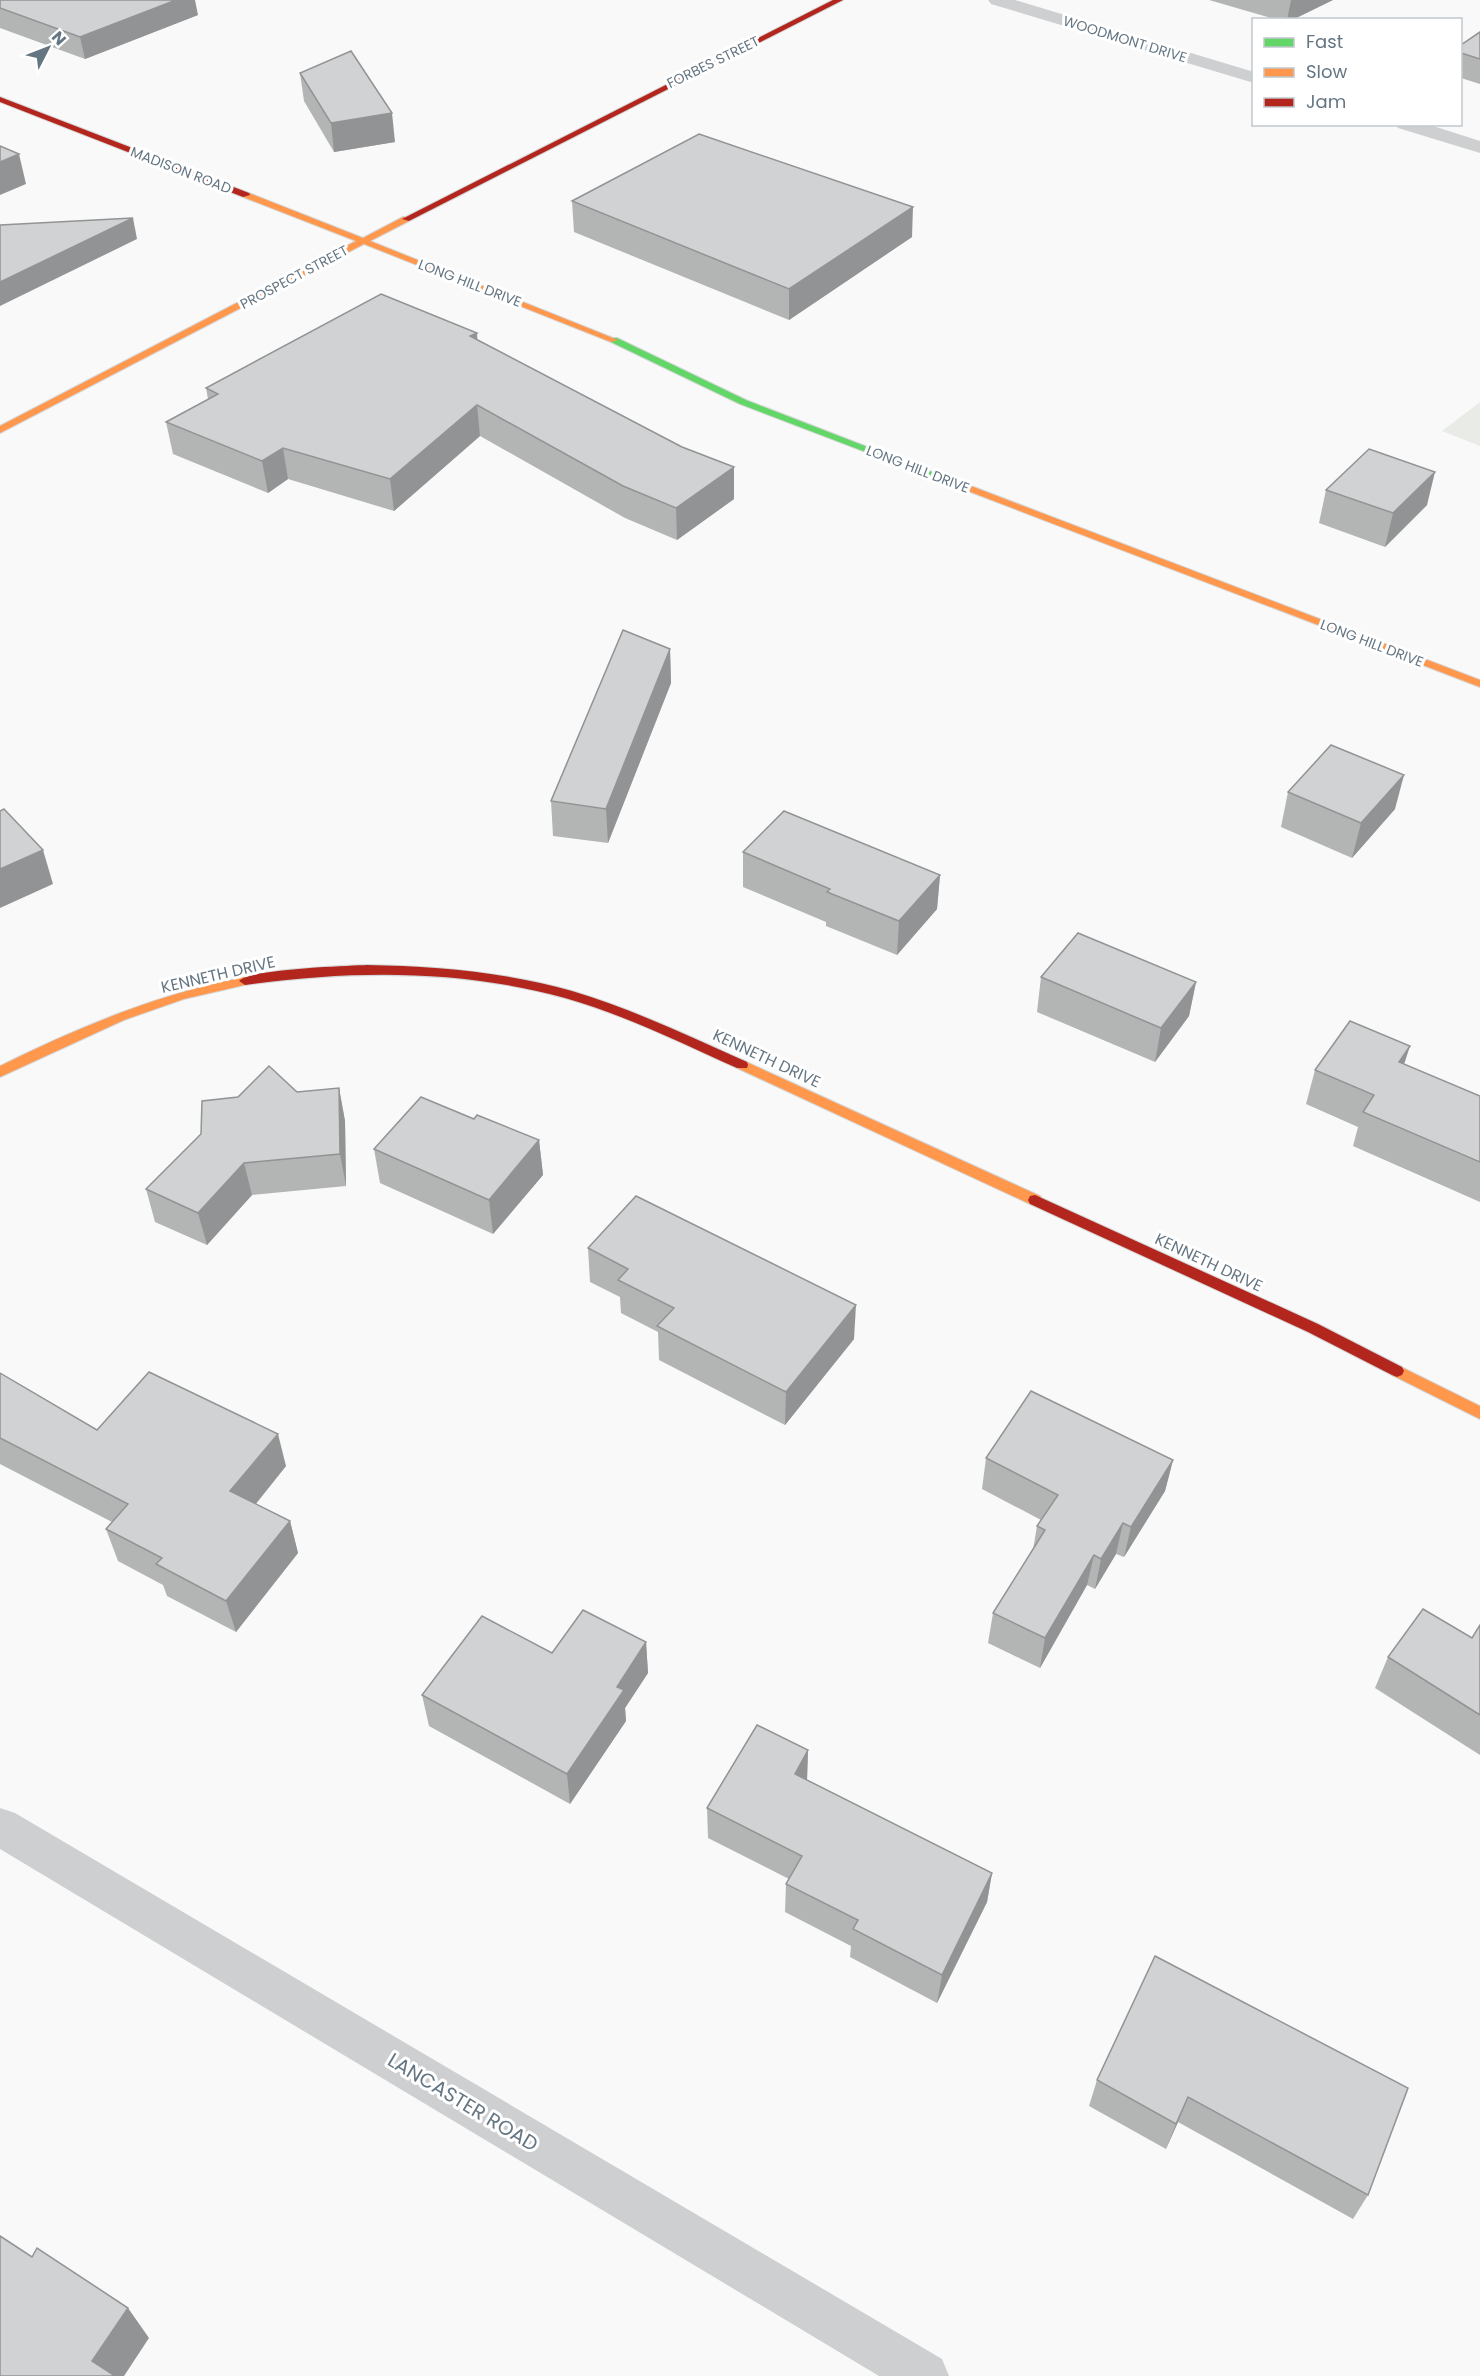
<svg xmlns="http://www.w3.org/2000/svg" width="1480" height="2376" font-family="Poppins,sans-serif">
	<style>
		.green { fill: #e8ebe6 }
		.lines { fill: none; stroke-linecap: round; stroke-linejoin: round }
		.fast-casing { stroke: #d5d6d7; stroke-width: 2 }
		.slow-casing { stroke: #d5d6d7; stroke-width: 2 }
		.jam-casing { stroke: #d5d6d7; stroke-width: 2 }
		.street { fill: #cecfd0; fill-rule: evenodd }
		.fast { fill: #63d668; fill-rule: evenodd }
		.slow { fill: #ff974d; fill-rule: evenodd }
		.jam { fill: #b3261e; fill-rule: evenodd }
		.wall { fill: #b3b5b5 }
		.shaded-wall { fill: #929394 }
		.building { fill: #d0d2d3; stroke: #929394; stroke-width: 1.5 }
		.labels { text-anchor: middle; stroke-width: 6; stroke-linejoin: round; paint-order: stroke }
		.far-street-label { font-size: 14px; fill: #657683; stroke: #fff }
		.street-label { font-size: 16px; fill: #657683; stroke: #fff }
		.near-street-label { font-size: 20px; fill: #657683; stroke: #fff }
	</style>
	<rect width="100%" height="100%" fill="#f9f9f9"/>
	<!-- green -->
	<path class="green" d="M1480,402V446L1442,431Z"/>
	<g class="lines">
		<!-- fast casing -->
		<g class="fast-casing">
			<path id="fast" d="M611,338H617L746,400L976,489L968,491L740,404L611,342Z"/>
		</g>
		<!-- slow casing -->
		<g class="slow-casing">
			<g id="slow">
				<path d="M243,193H249L363,238L403,217H409V221L370,241L618,340L611,342L364,244L0,433V426L356,241L243,197Z"/>
				<path d="M971,486L1480,680V687L968,491L966,489Z"/>
				<path d="M245,977L249,978L251,981L249,984L184,999L124,1020L0,1077V1066C79,1027 158,994 245,977Z"/>
				<path d="M742,1060L1040,1196L1042,1200L1035,1205L1030,1204L737,1068L736,1065Z"/>
				<path d="M1397,1365L1480,1406V1419L1392,1375L1390,1371L1392,1367Z"/>
			</g>
		</g>
		<!-- jam casing -->
		<g class="jam-casing">
			<g id="jam">
				<path d="M833,0H843L409,221L402,219Z"/>
				<path d="M0,97L249,193L250,195L243,197L0,102Z"/>
				<path d="M367,965C436,966 505,972 572,991C632,1009 689,1036 747,1062L748,1065L747,1068H737C681,1043 625,1015 565,998C460,969 352,970 245,985L239,981C249,969 346,966 367,965Z"/>
				<path d="M1035,1195L1318,1324L1402,1367L1404,1371L1402,1375L1397,1377L1392,1375L1308,1332L1030,1204L1028,1200L1030,1196Z"/>
			</g>
		</g>
		<!-- street -->
		<g class="street">
			<path d="M988,0H1015L1254,72V83L991,4Z"/>
			<path d="M1396,124H1427L1480,141V153L1398,128Z"/>
			<path d="M0,1808L15,1813L942,2359L949,2376H879L0,1849Z"/>
		</g>
		<!-- fast -->
		<use href="#fast" class="fast"/>
		<!-- slow -->
		<use href="#slow" class="slow"/>
		<!-- jam -->
		<use href="#jam" class="jam"/>
	</g>
	<!-- wall -->
	<g class="wall">
		<path d="M0,0L198,15L85,59L0,28Z"/>
		<path d="M1209,0H1333L1292,20H1278Z"/>
		<path d="M1480,32V84L1461,78V45Z"/>
		<path d="M300,73L395,142L334,152L304,101Z"/>
		<path d="M572,201L912,237L789,320L574,232Z"/>
		<path d="M477,340L682,447L734,467V499L677,540L625,518L480,436L394,511L288,479L268,493L173,454L166,422L208,399L206,388Z"/>
		<path d="M1326,490L1427,505L1385,547L1319,523Z"/>
		<path d="M670,649L671,683L608,843L553,836L551,801Z"/>
		<path d="M1288,792L1395,809L1352,858L1281,827Z"/>
		<path d="M743,852L940,875L937,909L897,955L826,926V922L743,887Z"/>
		<path d="M1041,977L1196,982L1189,1016L1155,1062L1037,1012Z"/>
		<path d="M1404,1065L1480,1096V1202L1353,1146L1358,1127L1306,1104L1315,1070Z"/>
		<path d="M339,1088L345,1121L346,1186L252,1195L207,1245L155,1222L146,1189L297,1092Z"/>
		<path d="M474,1119L539,1140L543,1175L493,1234L380,1183L374,1149Z"/>
		<path d="M588,1248L854,1339L785,1425L659,1360L658,1332L621,1313L620,1297L590,1282Z"/>
		<path d="M0,1373L97,1430L286,1466L256,1504L290,1521L298,1553L236,1632L167,1596L163,1585L118,1561L106,1529L112,1522L0,1464Z"/>
		<path d="M986,1458L1173,1460L1165,1491L1124,1557L1116,1554L1095,1589L1087,1585L1040,1668L988,1643L993,1613L1033,1550L1037,1526L1041,1520L982,1489Z"/>
		<path d="M1480,1625V1755L1375,1688L1388,1657L1472,1638Z"/>
		<path d="M646,1642L648,1673L625,1708L626,1721L570,1804L429,1726L422,1695L552,1653Z"/>
		<path d="M808,1750L807,1780L992,1873L987,1902L937,2003L850,1957L851,1946L785,1912L786,1884L789,1879L708,1838L707,1808Z"/>
		<path d="M1155,1956L1368,2195L1353,2219L1178,2122L1166,2149L1089,2106L1097,2080Z"/>
	</g>
	<!-- shaded-wall -->
	<g class="shaded-wall">
		<path d="M176,0H195L198,15L85,59L80,37Z"/>
		<path d="M1291,0H1333L1292,20H1287Z"/>
		<path d="M392,113L395,142L334,152L331,123Z"/>
		<path d="M19,154L26,184L0,195V162Z"/>
		<path d="M913,207L912,237L789,320V289Z"/>
		<path d="M133,218L137,239L0,306V282Z"/>
		<path d="M477,333L479,364L470,336Z"/>
		<path d="M477,405L480,436L394,511L390,479Z"/>
		<path d="M283,448L288,479L268,493L262,461Z"/>
		<path d="M734,467V499L677,540L676,508Z"/>
		<path d="M1435,472L1427,505L1385,547L1393,513Z"/>
		<path d="M670,649L671,683L608,843L606,809Z"/>
		<path d="M1404,775L1395,809L1352,858L1361,823Z"/>
		<path d="M43,850L53,884L0,908V869Z"/>
		<path d="M940,875L937,909L897,955L899,921Z"/>
		<path d="M1196,982L1189,1016L1155,1062L1161,1028Z"/>
		<path d="M1410,1046L1399,1080V1062Z"/>
		<path d="M339,1088L345,1121L346,1186L340,1154Z"/>
		<path d="M539,1140L543,1175L493,1234L489,1200Z"/>
		<path d="M244,1163L252,1195L207,1245L198,1213Z"/>
		<path d="M856,1305L854,1339L785,1425L786,1392Z"/>
		<path d="M278,1434L286,1466L240,1523L230,1491Z"/>
		<path d="M1173,1460L1165,1491L1124,1557L1131,1527Z"/>
		<path d="M290,1521L298,1553L236,1632L226,1601Z"/>
		<path d="M1123,1523L1116,1554L1095,1589L1101,1559Z"/>
		<path d="M1094,1555L1087,1585L1040,1668L1045,1638Z"/>
		<path d="M646,1642L648,1673L625,1708L626,1721L570,1804L567,1774L617,1687Z"/>
		<path d="M808,1750L807,1780L795,1774Z"/>
		<path d="M992,1873L987,1902L937,2003L942,1975Z"/>
		<path d="M1188,2097L1178,2122L1166,2149L1176,2124Z"/>
		<path d="M128,2308L149,2338L124,2376H104L92,2361Z"/>
	</g>
	<!-- building -->
	<g class="building">
		<path d="M0,0H176L80,37L0,8Z"/>
		<path d="M1480,32V59L1461,53V45Z"/>
		<path d="M351,51L392,113L331,123L300,73Z"/>
		<path d="M699,134L913,207L789,289L572,201Z"/>
		<path d="M0,146L19,154L0,162Z"/>
		<path d="M133,218L0,282V225Z"/>
		<path d="M381,294L477,333L470,336L682,447L734,467L676,508L623,486L477,405L390,479L283,448L262,461L166,422L218,394L206,388Z"/>
		<path d="M1369,449L1435,472L1393,513L1326,490Z"/>
		<path d="M623,630L670,649L606,809L551,801Z"/>
		<path d="M1331,745L1404,775L1361,823L1288,792Z"/>
		<path d="M4,809L43,850L0,869V811Z"/>
		<path d="M784,811L940,875L899,921L827,892L830,889L743,852Z"/>
		<path d="M1078,933L1196,982L1161,1028L1041,977Z"/>
		<path d="M1350,1021L1410,1046L1399,1062L1480,1096V1162L1363,1112L1374,1095L1315,1070Z"/>
		<path d="M269,1066L297,1092L339,1088L340,1154L244,1163L198,1213L146,1189L201,1134L202,1101L238,1097Z"/>
		<path d="M421,1097L474,1119L477,1115L539,1140L489,1200L374,1149Z"/>
		<path d="M636,1196L856,1305L786,1392L657,1326L674,1308L618,1280L628,1269L588,1248Z"/>
		<path d="M149,1372L278,1434L230,1491L290,1521L226,1601L156,1564L162,1558L106,1529L128,1504L0,1438V1373L97,1430Z"/>
		<path d="M1031,1391L1173,1460L1131,1527L1123,1523L1101,1559L1094,1555L1045,1638L993,1613L1045,1530L1037,1526L1058,1495L986,1458Z"/>
		<path d="M1423,1609L1472,1638L1480,1625V1715L1388,1657Z"/>
		<path d="M583,1610L646,1642L617,1687L624,1690L567,1774L422,1695L482,1616L552,1653Z"/>
		<path d="M757,1725L808,1750L795,1774L992,1873L942,1975L853,1929L858,1920L786,1884L802,1856L707,1808Z"/>
		<path d="M1155,1956L1408,2088L1368,2195L1188,2097L1176,2124L1097,2080Z"/>
		<path d="M0,2236L32,2257L37,2248L128,2308L92,2361L115,2376H0Z"/>
	</g>
	<g class="labels">
		<!-- far-street labels -->
		<g class="far-street-label">
			<text transform="translate(1125 39) rotate(17)" y="5">WOODMONT DRIVE</text>
			<text transform="translate(713 62) rotate(-26)" y="5">FORBES STREET</text>
			<text transform="translate(181 170) rotate(21)" y="5">MADISON ROAD</text>
			<text transform="translate(294 277) rotate(-28)" y="5">PROSPECT STREET</text>
			<text transform="translate(470 283) rotate(21)" y="5">LONG HILL DRIVE</text>
			<text transform="translate(918 469) rotate(21)" y="5">LONG HILL DRIVE</text>
			<text transform="translate(1372 643) rotate(21)" y="5">LONG HILL DRIVE</text>
		</g>
		<!-- street labels -->
		<g class="street-label">
			<text transform="translate(218 974) rotate(-13)" y="6">KENNETH DRIVE</text>
			<text transform="translate(767 1058) rotate(25)" y="6">KENNETH DRIVE</text>
			<text transform="translate(1209 1262) rotate(25)" y="6">KENNETH DRIVE</text>
		</g>
		<!-- near-street labels -->
		<g class="near-street-label">
			<text transform="translate(463 2102) rotate(31)" y="7">LANCASTER ROAD</text>
		</g>
	</g>
	<!-- legend -->
	<rect x="1252" y="18" width="210" height="108" fill="#ffffff" stroke="#c1c8cd" stroke-width="1.5"/>
	<rect x="1264" y="38" width="30" height="9" fill="#63d668" stroke="#c1c8cd" stroke-width="1.5"/>
	<text x="1306" y="48" font-size="18" fill="#657683">Fast</text>
	<rect x="1264" y="68" width="30" height="9" fill="#ff974d" stroke="#c1c8cd" stroke-width="1.5"/>
	<text x="1306" y="78" font-size="18" fill="#657683">Slow</text>
	<rect x="1264" y="98" width="30" height="9" fill="#b3261e" stroke="#c1c8cd" stroke-width="1.5"/>
	<text x="1306" y="108" font-size="18" fill="#657683">Jam</text>
	<!-- north arrow -->
	<g transform="translate(48 48) rotate(48)" stroke="#ffffff" stroke-width="4.5" paint-order="stroke">
	<path d="M0-4.5L10 22L0 15L-10 22Z" fill="#657683"/>
	<text y="-9" font-size="16" font-weight="bold" text-anchor="middle" fill="#657683">N</text>
	</g>
</svg>
